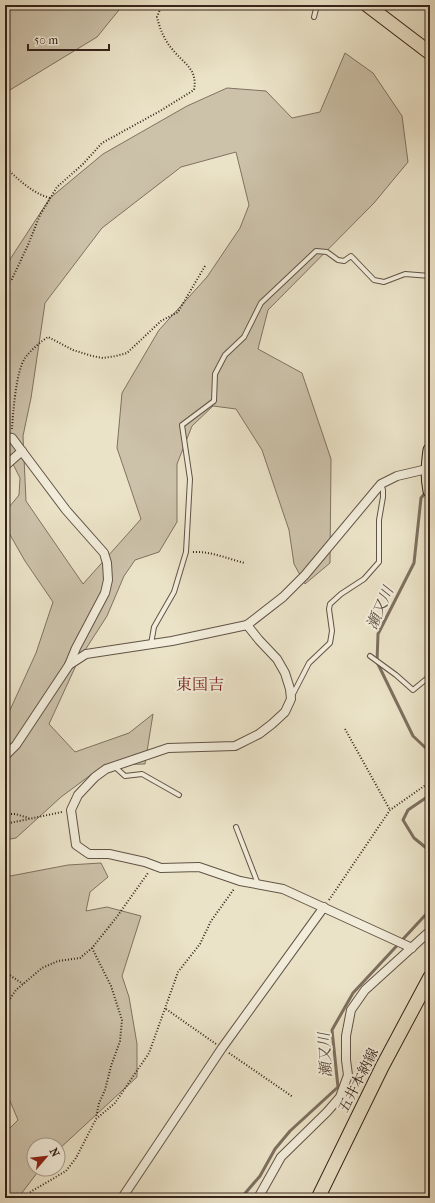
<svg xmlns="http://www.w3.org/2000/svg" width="435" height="1203" font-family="'IM FELL French Canon','Noto Serif JP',serif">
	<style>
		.green { fill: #ccc2aa; stroke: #807262; fill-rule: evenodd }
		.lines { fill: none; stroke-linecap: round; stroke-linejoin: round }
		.stream { stroke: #7d6f5f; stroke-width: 3 }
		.service-casing { stroke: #625346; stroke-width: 6 }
		.minor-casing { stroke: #625346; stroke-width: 10 }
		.primary-casing { stroke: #35231a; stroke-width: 15 }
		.path { stroke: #35231a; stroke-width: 2; stroke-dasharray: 1 2; stroke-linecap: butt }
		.service { stroke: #f2eddb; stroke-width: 4 }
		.minor { stroke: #f2eddb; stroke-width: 8 }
		.primary { stroke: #ebe3c8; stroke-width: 13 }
		.labels { text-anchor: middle; stroke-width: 4; stroke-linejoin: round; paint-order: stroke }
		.street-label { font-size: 14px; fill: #35231a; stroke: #f2eddb }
		.water-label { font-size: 15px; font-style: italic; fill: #5f4f42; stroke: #f2eddb }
		.quarter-label { font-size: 16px; fill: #7a1f14; stroke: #f2eddb }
	</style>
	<rect width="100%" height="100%" fill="#ebe3c8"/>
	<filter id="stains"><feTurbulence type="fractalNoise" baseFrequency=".005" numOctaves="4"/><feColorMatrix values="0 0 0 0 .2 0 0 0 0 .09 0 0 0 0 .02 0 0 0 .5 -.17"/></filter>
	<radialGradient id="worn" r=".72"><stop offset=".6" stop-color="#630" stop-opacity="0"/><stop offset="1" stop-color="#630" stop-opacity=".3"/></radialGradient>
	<!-- green -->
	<g class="green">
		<path d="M5,5H121L119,10L97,37L5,93Z"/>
		<path d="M345,53L373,73L402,116L408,162L374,203L268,310L258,349L302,373L331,459L330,563L305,584L294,564L289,530L262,450L236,409L213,406L192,426L177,464V522L159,552L135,560L124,576L107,616L78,661L49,724L75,752L129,733L153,714L145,764L104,765L61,797L16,838L5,840V721L36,653L53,602L25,561L5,526V512L19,495L20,478L5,448V267L50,198L103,154L187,106L227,88L266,91L292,118L320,112ZM236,152L249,205L240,228L207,277L159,330L122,393L117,448L141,519L83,584L26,501L23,436L31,398L45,303L102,228L181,167Z"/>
		<path d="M101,863L108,877L90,892L86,911L107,907L141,916L122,976L129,997L137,1044V1077L58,1150V1145H34V1169H40L18,1198H5V1133L18,1120L5,1089V877L68,865Z"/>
	</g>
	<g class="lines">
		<!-- stream -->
		<g class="stream">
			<path d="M426,492L421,498L414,563L378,634L377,662L413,736L430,752"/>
			<path d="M430,795L408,810L403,820L414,838L430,851"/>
			<path d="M241,1198L260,1176L275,1149L290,1131L338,1087L332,1030L353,993L430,910"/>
		</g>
		<!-- service casing -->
		<g class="service-casing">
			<g id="service">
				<path d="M314,17L317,5"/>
				<path d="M151,644L154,627L174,592L186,552L190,479L182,425L214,401L215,374L225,355L244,337L261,303L316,251L327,252L338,260L344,261L351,256L374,280L384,282L405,274L430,276"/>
				<path d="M370,656L396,675L413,690L430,676"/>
				<path d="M292,696L309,663L330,643L332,631L329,609L330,604L341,594L364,579L379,562V520L383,497V490L381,484"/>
				<path d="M114,766L125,776L142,774L179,795"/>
				<path d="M236,827L258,884"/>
			</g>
		</g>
		<!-- minor casing -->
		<g class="minor-casing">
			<g id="minor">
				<path d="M5,437L12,438L66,510L104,553L107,563L108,580L105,593L76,648L69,665L16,745L5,756"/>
				<path d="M5,466L22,451"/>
				<path d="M247,625L259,640L277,659L285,673L290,689L291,699L285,712L272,724L259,734L235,746L168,748L106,769L95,777L78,795L71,810L76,845L89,854H109L145,862L161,868L199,867L240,881L283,889L412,948"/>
				<path d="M69,665L86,654L172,641L247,625L283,597L305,575L381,484L397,476L427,469"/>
				<path d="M122,1198L222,1048L324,907"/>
				<path d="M258,1198L281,1157L327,1112L340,1097L348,1075L346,1060V1036L351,1010L365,990L430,931"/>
			</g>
		</g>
		<!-- primary casing -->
		<g class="primary-casing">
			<g id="primary">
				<path d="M367,5L430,53"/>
				<path d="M430,450C428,465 427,476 430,491"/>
				<path d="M318,1198L382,1067L430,977"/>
			</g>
		</g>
		<!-- path -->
		<g class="path">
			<path d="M197,5L199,8L202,5"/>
			<path d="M5,167C19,180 32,193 50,198"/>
			<path d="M5,286L12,279L28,245L40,215L57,187L83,164L102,143L160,111L194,90C198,69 184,64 173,50C164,40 160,29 157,17L162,5"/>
			<path d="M12,429C13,413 16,371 25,358C31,350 40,342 48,337L73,350L92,356L103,358L116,356L127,353L161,321L178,312L205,266"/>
			<path d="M193,552C211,551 228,559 245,563"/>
			<path d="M345,729L390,810"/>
			<path d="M5,814H15L29,818"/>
			<path d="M5,824L62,812"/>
			<path d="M329,900L390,810L430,782"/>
			<path d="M92,948L111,986L122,1020L120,1041L111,1066L105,1090L99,1103L96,1118"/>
			<path d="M5,972L23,984"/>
			<path d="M5,1006L16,990L42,968L58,961L80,958L92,948L116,918L148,873"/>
			<path d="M166,1009L216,1044"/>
			<path d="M229,1053L293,1097"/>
			<path d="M23,1198L32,1191L66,1171L76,1158L96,1119L115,1103L149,1053L178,972L200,944L211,921L234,889"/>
		</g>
		<!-- service -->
		<use href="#service" class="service"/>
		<!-- minor -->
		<use href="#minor" class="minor"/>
		<!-- primary -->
		<use href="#primary" class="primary"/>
	</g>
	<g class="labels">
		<!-- street labels -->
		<g class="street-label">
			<text transform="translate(358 1080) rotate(-63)" y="5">五井本納線</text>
		</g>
		<!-- water labels -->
		<g class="water-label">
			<text transform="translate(380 608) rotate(-66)" y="5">瀬又川</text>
			<text transform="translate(325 1055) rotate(-93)" y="5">瀬又川</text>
		</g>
		<!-- quarter labels -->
		<g class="quarter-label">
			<text x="200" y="690">東国吉</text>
		</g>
	</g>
	<!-- margin -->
	<rect width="435" height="1203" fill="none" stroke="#ebe3c8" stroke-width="20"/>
	<rect x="6" y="6" width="423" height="1191" fill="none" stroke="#35231a" stroke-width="2"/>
	<rect x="10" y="10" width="415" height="1183" fill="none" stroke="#35231a"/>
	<!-- north arrow -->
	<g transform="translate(46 1157) rotate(62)"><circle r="19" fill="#f2eddb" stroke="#a69c8e"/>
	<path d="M0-3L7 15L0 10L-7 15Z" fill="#8f2418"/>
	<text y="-6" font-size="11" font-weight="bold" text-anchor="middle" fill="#35231a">N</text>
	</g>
	<!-- scale -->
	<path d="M28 44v6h81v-6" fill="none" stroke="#35231a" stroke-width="2"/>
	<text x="34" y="44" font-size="12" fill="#35231a" stroke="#f2eddb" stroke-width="3" paint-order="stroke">50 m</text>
	<rect width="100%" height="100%" filter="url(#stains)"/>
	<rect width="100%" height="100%" fill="url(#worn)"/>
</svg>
